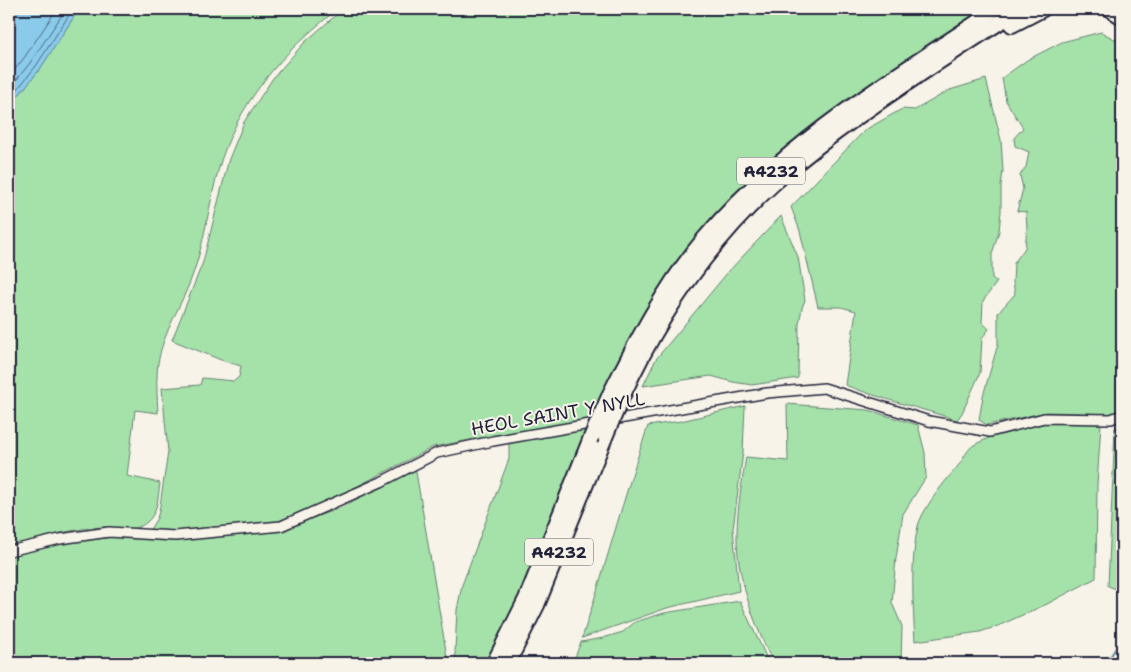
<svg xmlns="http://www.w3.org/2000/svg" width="1131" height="672" font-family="'Shantell Sans',sans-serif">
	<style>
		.green { fill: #a5e2a9; stroke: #648272 }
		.water { fill: #8acbeb; stroke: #6087a5 }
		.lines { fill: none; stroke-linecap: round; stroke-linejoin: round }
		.shore { stroke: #4c6681; stroke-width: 1 }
		.stream { stroke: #6087a5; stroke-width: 2 }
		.minor-casing { stroke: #22223b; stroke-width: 12 }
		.trunk-casing { stroke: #22223b; stroke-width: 18 }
		.minor { stroke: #f7f3e8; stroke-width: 9 }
		.trunk { stroke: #f7f3e8; stroke-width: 14 }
		.trunk-bridge-casing { stroke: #22223b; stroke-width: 18; stroke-linecap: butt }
		.trunk-bridge { stroke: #f7f3e8; stroke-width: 14 }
		.labels { text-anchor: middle; stroke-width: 4; stroke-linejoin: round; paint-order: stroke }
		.shield { fill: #f7f3e8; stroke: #62616f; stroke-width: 1 }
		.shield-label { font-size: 16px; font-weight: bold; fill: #22223b }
		.street-label { font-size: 18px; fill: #22223b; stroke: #f7f3e8 }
	</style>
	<rect width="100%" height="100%" fill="#f7f3e8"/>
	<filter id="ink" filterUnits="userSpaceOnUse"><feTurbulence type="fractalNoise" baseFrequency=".02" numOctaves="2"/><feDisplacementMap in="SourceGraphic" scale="10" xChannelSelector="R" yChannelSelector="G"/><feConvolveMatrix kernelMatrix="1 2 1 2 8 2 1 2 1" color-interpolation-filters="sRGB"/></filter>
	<g filter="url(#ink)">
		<!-- green -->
		<g class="green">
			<path d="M79,9H338C284,50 236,104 218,171C209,204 205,239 194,271C184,302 163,331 158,363C156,380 157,396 158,413L135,410L127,476L160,483C158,496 158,513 147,522C133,534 119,526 103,527C72,528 38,539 9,547V160L10,158L9,155V111L13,102L40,69Z"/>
			<path d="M343,9H983L895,68L807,131L743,186L686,249L650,305L591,422L505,437L480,438L433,447L329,501L304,511L281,523L175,533L149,531L157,518L159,512L168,452L162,388L200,385L202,378L234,381L239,377L241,366L221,360L172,340L203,262L229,159L244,122L273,78L305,42Z"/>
			<path d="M1101,32L1118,41L1122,46V410L1111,414L1047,412L987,425L979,420L983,396L998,344V313L1015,294L1013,282L1014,263L1025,248L1027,228L1026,212L1017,211L1023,189L1020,175L1026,167L1029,152L1015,146L1014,138L1023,128L1006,101L1002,78L1027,60L1062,42Z"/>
			<path d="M986,79L1001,140L1003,171L1001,185V211L999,231L992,254V278L997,282L983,301L982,322L989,329L982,338L980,373L962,413L957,420C920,408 881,399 845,385L856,311L841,307H818L800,231L791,207L865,130L902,109L915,110L950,90Z"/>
			<path d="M781,216L798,257L805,300L802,308L799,324L798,378L752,385L733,382L711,376L643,386L656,359L728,272Z"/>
			<path d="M787,404L868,410L918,425L925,453L926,477L903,514L896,558L892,603L902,626L901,663H773C755,625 736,577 737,534C737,509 742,482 746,457L788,461Z"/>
			<path d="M745,406L743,452L733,529L739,591L667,608L582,638C605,568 624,496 648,426L681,421Z"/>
			<path d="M1047,423H1101L1097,485L1096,578L1047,604L998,626L980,632L915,641C913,606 910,560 918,526C923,508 945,481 958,466C963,460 967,449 974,445C995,433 1023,429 1047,423Z"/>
			<path d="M1122,426V591L1108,586L1115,428Z"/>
			<path d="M589,427L496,663H456L455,650L457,610L462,585L509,459V442Z"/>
			<path d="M415,466L448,663H9V555L59,544L112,537L158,540L279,530L343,507Z"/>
			<path d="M740,601L769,663H580L575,657L581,642L603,638L623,632L635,622L664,613Z"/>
		</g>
		<!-- water -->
		<path class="water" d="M13,9H79L40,69L13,102L9,111V16Z"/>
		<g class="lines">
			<!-- shore -->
			<g class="shore">
				<path d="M9,77L24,58L57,9"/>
				<path d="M9,89L30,63L66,9"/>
				<path d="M9,100L36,66L73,9"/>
			</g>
			<!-- stream -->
			<path class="stream" d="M1106,663L1122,639"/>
			<!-- minor casing -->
			<g class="minor-casing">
				<path id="minor" d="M9,551L60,539L109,532L175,536L281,526L381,482L437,453L493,441L767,393L824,388L929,421L990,432L1044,418L1111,419L1122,415"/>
			</g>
			<!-- trunk casing -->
			<g class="trunk-casing">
				<g id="trunk">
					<path d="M1110,9L1122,17"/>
					<path d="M1012,25L1043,9"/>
					<path d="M610,394C637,340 665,286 704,239C780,148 881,85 979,21L994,9"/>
					<path d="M622,397C658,318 708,244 772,185C812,148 858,116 904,85C943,59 982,33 1021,9"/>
					<path d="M494,663L526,599L590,440"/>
					<path d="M508,663L537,605L605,437"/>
				</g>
			</g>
			<!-- minor -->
			<use href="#minor" class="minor"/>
			<!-- trunk -->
			<use href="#trunk" class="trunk"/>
			<!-- trunk-bridge casing -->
			<g class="trunk-bridge-casing">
				<g id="trunk-bridge">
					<path d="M605,437L622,397"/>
					<path d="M590,440L610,394"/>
				</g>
			</g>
			<!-- trunk-bridge -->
			<use href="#trunk-bridge" class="trunk-bridge"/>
		</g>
	</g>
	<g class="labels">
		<!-- shield labels -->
		<g class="shield">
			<rect x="737" y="157.5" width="68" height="27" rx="4"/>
			<rect x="525" y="538.5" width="68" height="27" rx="4"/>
		</g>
		<g class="shield-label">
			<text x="771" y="177">A4232</text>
			<text x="559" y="558">A4232</text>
		</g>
		<!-- street labels -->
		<g class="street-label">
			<text transform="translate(558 414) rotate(-10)" y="6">HEOL SAINT Y NYLL</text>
		</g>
	</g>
	<!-- margin -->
	<rect width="1131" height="672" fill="none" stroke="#f7f3e8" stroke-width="30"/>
	<rect x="15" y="15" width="1101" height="642" fill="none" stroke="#22223b" stroke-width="2" filter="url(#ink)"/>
</svg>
